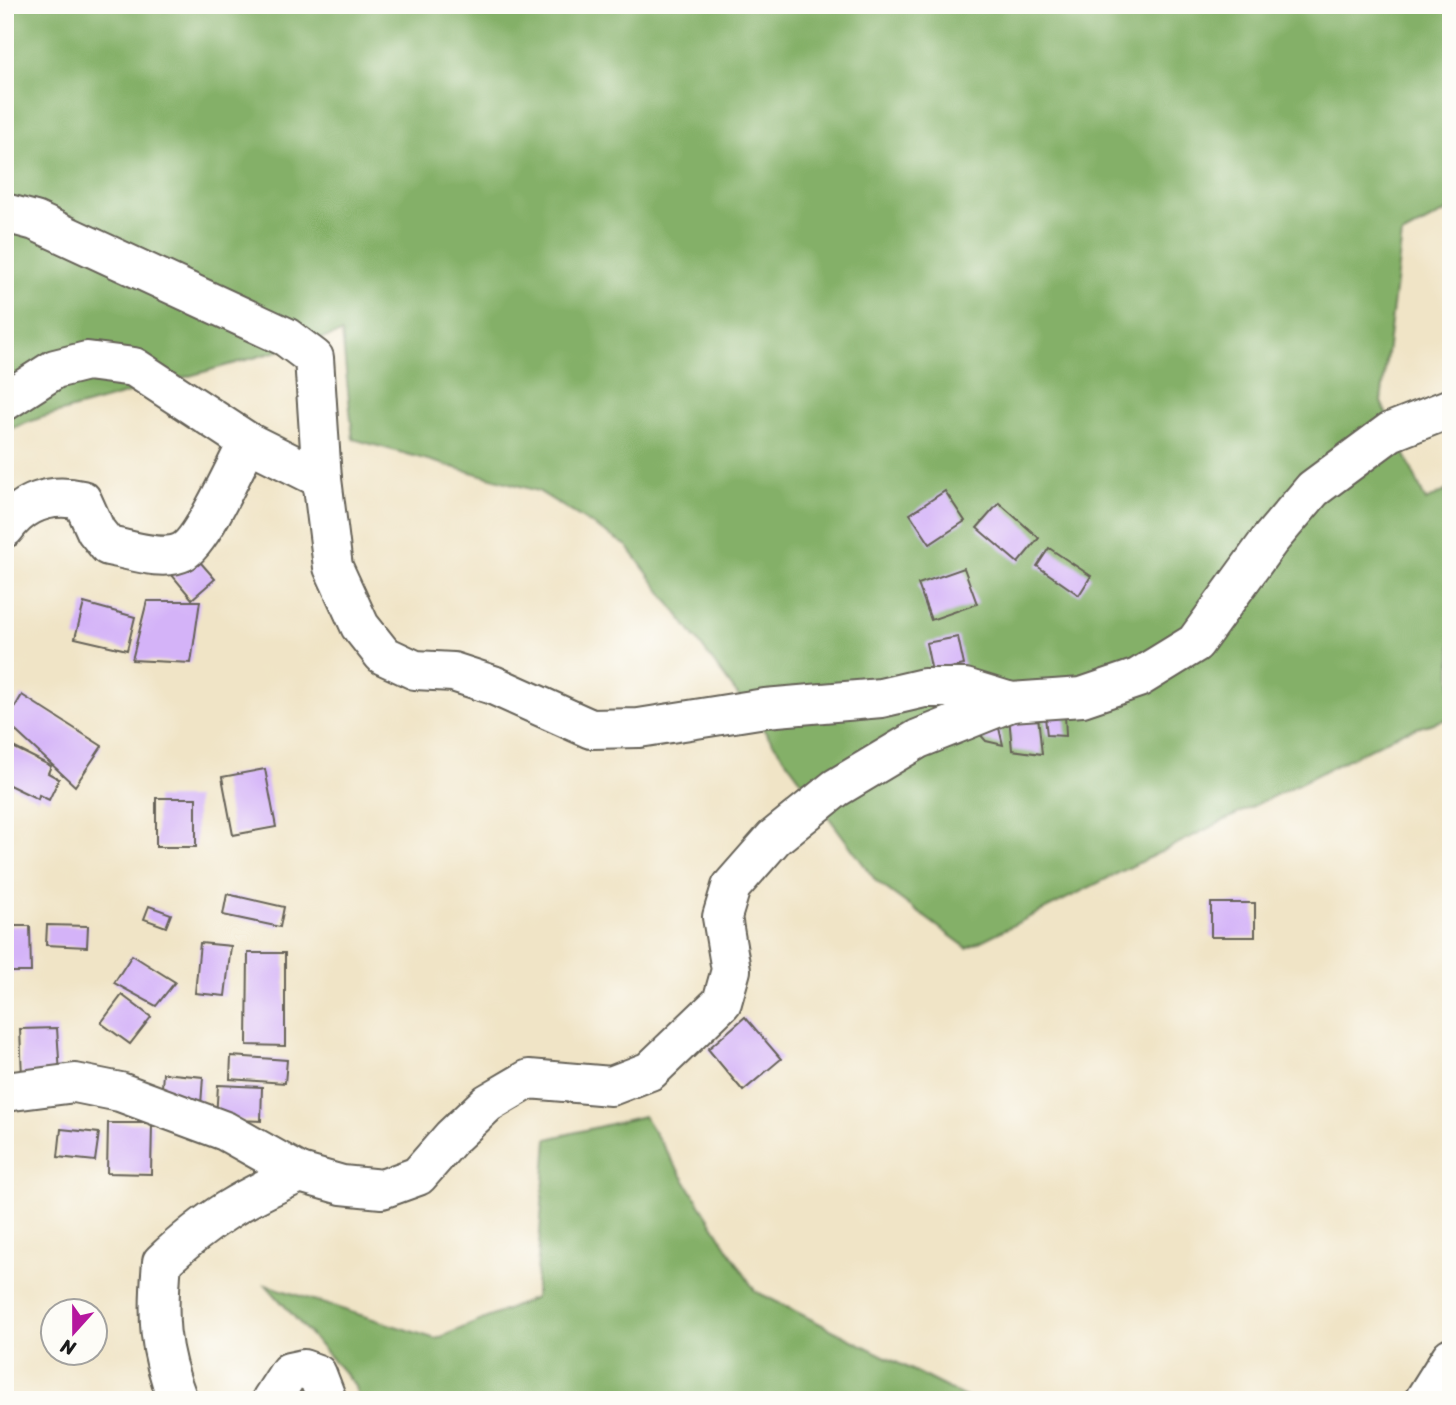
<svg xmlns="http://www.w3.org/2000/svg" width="1456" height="1405" font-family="Sriracha,sans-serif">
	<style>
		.forest { fill: #84b068; stroke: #506642; stroke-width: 2 }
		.building { fill: #d4b3f8 }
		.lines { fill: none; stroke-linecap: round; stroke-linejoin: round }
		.minor-casing { stroke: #666258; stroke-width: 42 }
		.minor { stroke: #fff; stroke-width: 38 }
	</style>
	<rect width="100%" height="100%" fill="#fdfcf7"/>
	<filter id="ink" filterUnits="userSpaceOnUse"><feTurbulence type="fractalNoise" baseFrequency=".0143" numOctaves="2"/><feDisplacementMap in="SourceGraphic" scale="14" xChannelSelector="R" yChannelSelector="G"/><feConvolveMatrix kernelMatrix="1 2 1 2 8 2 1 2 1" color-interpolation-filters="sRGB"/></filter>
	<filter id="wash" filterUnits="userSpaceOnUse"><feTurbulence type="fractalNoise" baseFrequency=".00686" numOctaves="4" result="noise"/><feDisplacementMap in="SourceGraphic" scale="28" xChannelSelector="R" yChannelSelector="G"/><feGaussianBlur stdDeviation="1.57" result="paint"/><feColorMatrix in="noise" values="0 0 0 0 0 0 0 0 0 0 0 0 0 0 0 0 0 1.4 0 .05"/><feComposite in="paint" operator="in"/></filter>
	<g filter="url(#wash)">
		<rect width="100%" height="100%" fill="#f0e4c6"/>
		<!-- forest -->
		<g class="forest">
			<path d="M5,5H1451V209L1402,235L1381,402L1426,501L1451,488V718L1403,732L967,948L876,881L627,546L538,491L353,439L342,333L40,418L5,431Z"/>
			<path d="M644,1116L755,1291L971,1400H359L354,1384L266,1285L436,1339L535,1298L547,1139Z"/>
		</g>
		<g id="blocks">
			<!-- building -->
			<g class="building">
				<path d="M945,491L965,521L930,544L910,514Z"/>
				<path d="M999,503L1039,538L1018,563L977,528Z"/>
				<path d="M1049,548L1091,576L1079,595L1037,566Z"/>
				<path d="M194,555L215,579L192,599L171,574Z"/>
				<path d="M964,568L977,604L931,620L918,584Z"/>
				<path d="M147,601H200L191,663L132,660Z"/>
				<path d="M84,603L135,617L127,650L75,638Z"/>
				<path d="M958,637L964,665L932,672L926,643Z"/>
				<path d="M22,695L102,746L75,786L6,722Z"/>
				<path d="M1065,714L1066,736L1047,735L1045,717Z"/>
				<path d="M1009,716H1038L1042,754L1012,750Z"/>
				<path d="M999,728L1003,745L986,741L977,731Z"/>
				<path d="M5,743L51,766L48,773L59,779L49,800L39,795L38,799L5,783Z"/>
				<path d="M265,769L276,827L233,835L222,777Z"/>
				<rect x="156" y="798" width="40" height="49"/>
				<path d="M227,894L284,907L280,927L223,915Z"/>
				<rect x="1211" y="903" width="44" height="34"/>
				<path d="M149,906L171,914L166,927L144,919Z"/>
				<path d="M47,925L88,926L87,947L46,945Z"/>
				<path d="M5,926H30L31,972H5Z"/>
				<path d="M200,943L231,946L225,996L195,993Z"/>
				<path d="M248,953H285V1046L247,1045Z"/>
				<path d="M132,955L175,982L156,1006L114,983Z"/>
				<path d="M122,995L151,1017L130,1044L101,1023Z"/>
				<path d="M745,1017L781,1059L743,1091L708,1049Z"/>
				<path d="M57,1028L60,1075L22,1077L20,1029Z"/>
				<path d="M231,1056L287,1060L285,1083L230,1079Z"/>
				<path d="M163,1073L203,1077L201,1105L161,1102Z"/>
				<path d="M218,1085L262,1087L261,1121L216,1119Z"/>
				<path d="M108,1123H152L151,1174L107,1173Z"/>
				<path d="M61,1129L99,1133L95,1161L58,1157Z"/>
			</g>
		</g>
	</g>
	<g filter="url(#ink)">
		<use href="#blocks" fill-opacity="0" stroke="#666258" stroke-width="2"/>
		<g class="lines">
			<!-- minor casing -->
			<g class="minor-casing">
				<g id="minor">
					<path d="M5,213L35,221L286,337L314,358L322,479L333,567L360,626L383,655L415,670L453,672L493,685L591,729L639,728L765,708L881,698L924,688H965L1011,702L1082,697L1138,678L1195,643L1269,541L1313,489L1390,432L1451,408"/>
					<path d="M5,401L55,369L87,361L134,367L248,442L322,479"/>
					<path d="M5,528C24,501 51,493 82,500L96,531L108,546C128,549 162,562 182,552C202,542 236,465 248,442"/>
					<path d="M5,1092L75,1083L120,1092L225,1131L300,1173"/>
					<path d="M178,1400C158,1349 157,1316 162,1262C210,1217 241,1199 300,1173L342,1185L382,1189L418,1176L452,1137L488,1103L529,1079L611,1086L650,1071L722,1002L731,970L722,917L731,887L774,838L836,788L918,739L1011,702"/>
					<path d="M271,1400L289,1372L303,1369L317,1374L327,1400"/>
					<path d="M1424,1400L1451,1357"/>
				</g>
			</g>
			<!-- minor -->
			<use href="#minor" class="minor"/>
		</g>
	</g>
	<!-- margin -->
	<rect width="1456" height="1405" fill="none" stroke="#fdfcf7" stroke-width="28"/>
	<!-- north arrow -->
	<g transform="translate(74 1332) rotate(201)"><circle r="33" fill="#fdfcf7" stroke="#a3a29f" stroke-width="2"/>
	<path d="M0-5L12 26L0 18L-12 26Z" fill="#b5179e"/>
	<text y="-10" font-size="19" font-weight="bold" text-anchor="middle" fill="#1c1c1c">N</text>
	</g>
</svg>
